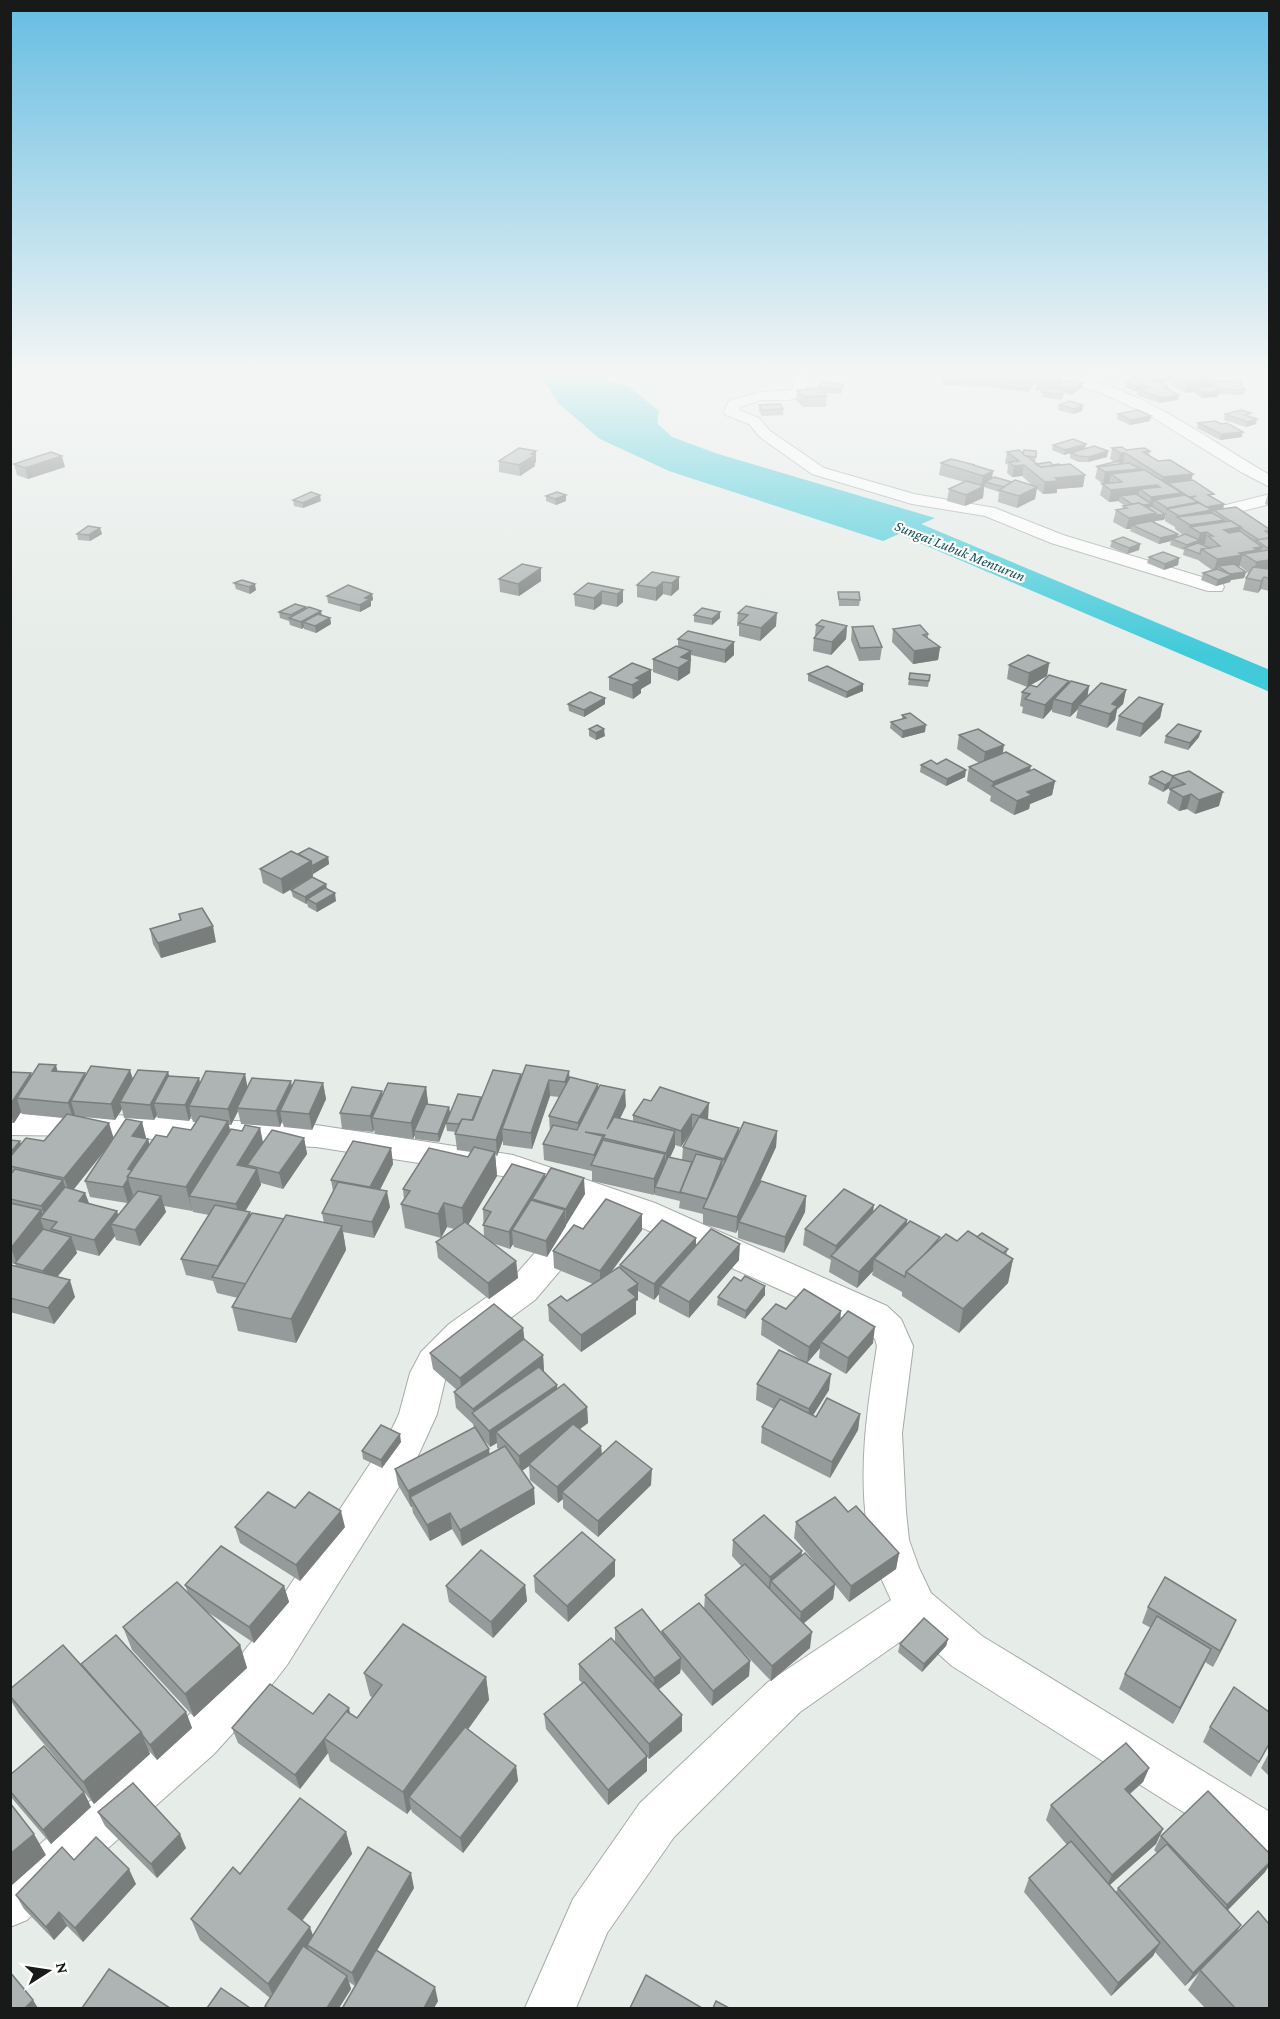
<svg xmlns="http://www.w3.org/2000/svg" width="1280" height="2019" font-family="'Crimson Pro',serif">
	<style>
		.water { fill: #41cad9 }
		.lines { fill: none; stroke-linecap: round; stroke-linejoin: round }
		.river { fill: #41cad9; fill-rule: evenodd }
		.minor-casing { stroke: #a6aca8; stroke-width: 2 }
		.minor { fill: #fff; fill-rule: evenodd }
		.wall { fill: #959b9a; fill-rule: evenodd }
		.shaded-wall { fill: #797e7d }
		.building { fill: #adb4b3; stroke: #797e7d; stroke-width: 1.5 }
		.labels { text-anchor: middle; stroke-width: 4.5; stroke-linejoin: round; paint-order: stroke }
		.far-water-label { font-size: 15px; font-style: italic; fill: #165056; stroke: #fff }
	</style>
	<rect width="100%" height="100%" fill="#e6ece8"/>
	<!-- water -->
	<path class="water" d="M606,371L604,378L631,388L659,411L657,423L672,437L718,454L935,518L883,541L669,471L600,439L558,403L545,382L533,373L511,371Z"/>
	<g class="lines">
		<!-- river -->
		<path class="river" d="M852,503L914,521L1270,670V692L896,533L843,517L839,511L843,505Z"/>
		<!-- minor casing -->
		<g class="minor-casing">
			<g id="minor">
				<path d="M799,371H813L803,396L789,400H761L740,407L739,410L759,418L770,431L824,468L914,494L995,508L1063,535L1222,583L1224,587L1222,591H1208L1051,543L985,516L912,504L812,474L760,437L749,424L726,415L724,412L729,401L760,392L792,390Z"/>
				<path d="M955,371H1052L1075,376L1099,371H1134L1127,375L1093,381C1158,400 1212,442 1270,475V487L1241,472L1147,414L1097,391L1048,379L962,375Z"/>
				<path d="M1270,494V504L1204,521L1198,520L1195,516L1198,512Z"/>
				<path d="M10,1113L93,1114L316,1125L513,1155L655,1203L887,1306L901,1319L913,1346L902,1433L906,1512L909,1540L919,1568L931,1593L982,1636L1270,1812V1863L1253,1856L952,1666L914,1632L800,1712L674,1837L607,1933L576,2008H525L573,1899L640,1803L768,1682L891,1600C882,1580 872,1560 869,1539C857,1475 867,1409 877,1346L875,1339L861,1326L609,1213L535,1300L475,1344L447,1372L437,1414L417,1458L287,1665L242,1723L214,1754L27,1920L10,1927V1870L182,1722L210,1693L257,1635L389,1435L399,1414L410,1373L421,1352L449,1324L511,1280L580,1202L509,1177L316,1147L93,1136L10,1135Z"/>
			</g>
		</g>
		<!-- minor -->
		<use href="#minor" class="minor"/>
	</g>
	<!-- wall -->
	<g class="wall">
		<path d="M963,371H987L990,376L989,386H969L966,381V385H944L942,377L943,372L963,375Z"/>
		<path d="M995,371H1063L1062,382L1060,384L1083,383L1082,388L1070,395L1064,393L1062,400L1041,397L1042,391L1035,390L1037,381L1028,392L989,387L990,377Z"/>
		<path d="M1066,371H1086L1085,374Z"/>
		<path d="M1132,371H1227L1226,374L1209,376L1219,382L1245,390L1244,395L1218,394V397L1202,398L1193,392L1186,393L1170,385L1172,379H1171L1170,381L1161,383L1168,386V389L1178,400L1159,403L1137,395L1138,391H1134L1125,387L1126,382L1135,380L1128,377L1129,372Z"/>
		<path d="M819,388L842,389L841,394L824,393L827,396L826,407H803L796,400L797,390Z"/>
		<path d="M759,405L783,409V415L762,416L759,411Z"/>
		<path d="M1059,405H1083L1082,411L1073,414L1058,410Z"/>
		<path d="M1118,414L1151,416L1150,421L1130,425L1117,419Z"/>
		<path d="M1225,414L1250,417L1256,424L1246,427L1224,420Z"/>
		<path d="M1198,423L1242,437L1220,440L1197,428Z"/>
		<path d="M1053,445L1085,449L1108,451L1107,457L1088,462H1078L1070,458V453L1064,455L1052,450Z"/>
		<path d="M1112,448L1150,451L1149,456L1191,481L1213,498L1224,504L1223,509L1269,529V591L1261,589L1258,593L1243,590L1246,578L1249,573L1240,566L1239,567L1246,572L1244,578L1231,580L1230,582L1216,586L1201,580L1203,573L1212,570L1198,560L1183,555L1184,550L1170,545L1171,541L1159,544L1130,531L1131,529H1126L1113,522L1116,510L1123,509V506L1124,505L1119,502V501L1109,502L1100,495L1103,484L1095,478L1098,466L1114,462L1110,459ZM1164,519H1165V521L1175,527V529L1183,535L1178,537V534L1154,522L1155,521Z"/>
		<path d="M536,451V462L535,463V466L520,476L499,472V461Z"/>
		<path d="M1007,452L1023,454L1036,457L1035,462L1083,487L1057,489V493L1043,494L1037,489L1035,499L1017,508L998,502L999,492L984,487L983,498L965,506L947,501L949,489L964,482L939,475L941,463L975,465V466L993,471L992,478L1033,486L1022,476L1012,477L1007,473L1008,465L1005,463Z"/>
		<path d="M14,464L65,467L28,479L17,475Z"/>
		<path d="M1268,493H1269V506L1265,504Z"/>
		<path d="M566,495V501L556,505L546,501V496Z"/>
		<path d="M293,500L321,501L303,508L294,506Z"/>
		<path d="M100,528L102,534L90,541L78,540L77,534Z"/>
		<path d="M1112,541L1140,544L1139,550L1127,554L1110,547Z"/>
		<path d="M1149,557L1179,558L1178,565L1164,570L1147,563Z"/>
		<path d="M679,577V589L671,596L663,594L656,601L637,597V585Z"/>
		<path d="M499,579L541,581L519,596L500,592Z"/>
		<path d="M234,583L256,590L250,594L236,589Z"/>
		<path d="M623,590V602L617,607L602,604L594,610L575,606L574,594Z"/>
		<path d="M838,592L860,600L859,606H839Z"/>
		<path d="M372,594L373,600L371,601V606L360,612L328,603L327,596Z"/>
		<path d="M746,606L776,626L760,641L739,636V626H737L738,613Z"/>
		<path d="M306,607L307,609L330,618L331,624L316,633L304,629V627L302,629L290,625L289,621L280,618L279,612Z"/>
		<path d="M694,615L720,618L712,625L694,622Z"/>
		<path d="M816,625L847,626L846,639L831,655L813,651L814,638L815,636Z"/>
		<path d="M852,627L882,647L880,660L859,661L851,640Z"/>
		<path d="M893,629L928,634V638L940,647L938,660L913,664L892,642Z"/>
		<path d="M678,639L734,642V655L725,663L691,655L690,673L678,681L653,672V659L678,647Z"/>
		<path d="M1049,663L1047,676L1027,687L1007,679L1009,665Z"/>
		<path d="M910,673L930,675L928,687L908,685Z"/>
		<path d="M808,674L863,691L846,698L808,681Z"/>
		<path d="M609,677L651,683L641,689V693L633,699L609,690Z"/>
		<path d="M1069,681V684L1089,686L1087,697L1126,690L1123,704L1117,710L1115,720L1107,728L1076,718L1078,709L1070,717L1052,712V709L1043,719L1022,713L1023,707L1020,706L1022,692L1037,687Z"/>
		<path d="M605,698V704L584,717L569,711L568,704Z"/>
		<path d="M1163,704L1160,718L1140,737L1116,730L1119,716Z"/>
		<path d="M902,715L925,732L902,738L890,728L891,722L902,719Z"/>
		<path d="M589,729L605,736L596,740L589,736Z"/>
		<path d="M959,735L1003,754L1030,771L1055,781L1052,795L1030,804L1029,809L1014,815L990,801L991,796L967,781L969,767L979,763L957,749Z"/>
		<path d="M1166,736L1199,737L1188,750L1164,743Z"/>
		<path d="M921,765L965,777L946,786L920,772Z"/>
		<path d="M1173,776L1219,806L1195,814L1187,809L1179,811L1167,803L1170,791L1169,790V788L1163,792L1148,784L1150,777Z"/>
		<path d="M298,854L328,857L329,864L313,874V876L283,894L263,883L260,869Z"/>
		<path d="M326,884L327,889L336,901L317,912L308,907L307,903L306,904L293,897L291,890Z"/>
		<path d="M179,914L216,942L161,958L153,944L150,929L180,920Z"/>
		<path d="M57,1071L86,1075L133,1078L168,1072L169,1076L199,1078L200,1084L245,1074L247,1087H292L323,1083L326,1099L312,1130L284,1127L282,1121L280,1127L241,1124L238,1111L231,1125H229L230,1131H242L260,1128L263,1142L304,1138L307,1154L283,1189L261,1183V1185L245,1211L251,1214L284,1219L324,1223L322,1213L333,1191L331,1180L391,1148L393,1164L380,1190L390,1207L374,1238L343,1232L346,1250L296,1343L238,1331L232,1307L238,1298L217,1293L213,1281L186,1275L181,1259L209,1215L193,1212L192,1210V1211L164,1206L166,1212L140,1246L116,1240L115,1236L99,1256L76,1250L77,1253L57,1277L75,1297L54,1324L10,1312V1265L16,1266L15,1264L10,1263V1140L21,1144L44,1141L63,1118L22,1114L21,1112L14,1123H10V1072L31,1075ZM122,1109L124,1118L154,1120L157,1115L158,1118L189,1121L191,1116L193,1122H196L191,1130L167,1137L149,1145L148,1139L146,1138L142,1122L113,1138L83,1117L115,1120ZM108,1146L85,1181L90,1197L127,1203L119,1214L89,1203L85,1193L73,1190Z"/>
		<path d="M569,1071V1078L598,1084V1087L626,1106L620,1118L633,1122V1115L644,1099L708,1119L739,1134L777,1131L776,1147L756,1190L806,1196L805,1212L784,1253L738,1238V1229L736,1233L703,1224V1214L679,1208L680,1201L655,1195V1192L654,1195L592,1181V1171L544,1160L543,1144L550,1132L549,1116L559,1097L550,1096L532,1149L503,1145V1140L497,1156L495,1155L497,1176L468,1225L484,1237L483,1209L545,1178L585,1194L566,1225L547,1257L514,1247L513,1244L510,1249L492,1243L516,1261L518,1278L489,1299L438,1258L436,1242L454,1229L447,1227L441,1238L405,1228L401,1204L404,1200L403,1189L468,1157L471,1152L457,1150L455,1134L456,1132L447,1131L446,1124L439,1142L415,1139V1135L413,1139L375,1134L374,1129L373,1132L342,1129L340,1113L382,1091V1096L426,1087L428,1104L449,1107L450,1113L481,1097V1099L521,1074V1078ZM692,1130L683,1147L682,1160L670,1157L675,1145L681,1147Z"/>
		<path d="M873,1212L907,1220V1224L939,1241H957L977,1237L1008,1249L1006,1255L1013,1259L1008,1283L959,1333L902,1296V1292L872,1275L873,1271L857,1288L829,1272L831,1260L803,1245L805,1229Z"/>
		<path d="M642,1214V1230L612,1271L620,1268V1265L696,1245L739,1260L689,1318L659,1302V1294L654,1300L638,1291V1300L636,1301V1314L581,1352L549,1321L548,1305L567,1301L593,1284L554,1268L553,1251L583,1229Z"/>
		<path d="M741,1281L765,1286V1295L745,1319L717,1305L718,1297Z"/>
		<path d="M786,1309L841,1311L840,1320L873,1343L846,1374L819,1358L820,1348L807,1363L829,1390L813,1415L816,1417L860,1414L858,1430L830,1478L761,1443L762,1427L774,1409L756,1400L757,1384L805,1362L761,1335L762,1319Z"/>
		<path d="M523,1328L524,1339L543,1355L544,1371H543L557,1385V1389L587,1407L588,1423L580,1429L601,1446L602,1455L651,1485L598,1537L563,1508V1499L558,1503L530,1480L529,1466L522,1471L535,1504L462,1546L452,1529L430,1541L413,1513L412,1507H411L398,1485L395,1469L474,1428L473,1424L456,1408L454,1392L457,1390L433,1369L430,1353ZM481,1437L490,1447L497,1443V1448L499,1449L489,1454V1449Z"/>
		<path d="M401,1442L382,1468L363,1459L362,1451Z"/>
		<path d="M848,1512L899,1553L896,1569L849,1602L835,1585L833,1599L803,1624L810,1648L771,1681L723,1631L750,1661L749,1676L712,1706L681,1669L680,1673L659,1689L682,1731L649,1759L647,1757V1771L608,1805L546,1729L544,1714L582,1683L579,1680V1664L615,1642V1628L662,1634V1631L704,1610L705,1595L741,1566L732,1556L733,1540L802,1551L801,1556L819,1567L794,1538L796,1522Z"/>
		<path d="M235,1527H345L300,1581L240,1543Z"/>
		<path d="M534,1576H615L568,1622L535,1592Z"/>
		<path d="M185,1585L284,1586L289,1602L254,1643L206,1611L240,1645L247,1668L194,1717L132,1650L123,1627L188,1593Z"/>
		<path d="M525,1585L527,1601L493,1638L449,1602L446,1586Z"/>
		<path d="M1148,1607L1236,1620L1213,1667L1205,1662L1173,1724L1119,1689L1125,1674L1151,1628L1142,1623Z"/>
		<path d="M948,1639L946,1646L922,1672L898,1652L900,1644Z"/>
		<path d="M81,1664L186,1712L192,1728L157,1760L149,1751L150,1754L94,1804L19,1714L10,1699V1689Z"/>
		<path d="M364,1673L486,1677L489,1700L468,1729L516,1766L518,1781L463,1853L412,1812L411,1809L407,1814L330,1761L328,1753L300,1789L238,1743L232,1728L350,1713L357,1718L373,1698L370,1696Z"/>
		<path d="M1210,1727L1269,1745L1251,1777L1203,1742Z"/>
		<path d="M1269,1753V1776L1261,1768Z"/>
		<path d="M1149,1768L1143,1782L1130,1794L1163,1829L1156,1844L1110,1885L1116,1892L1118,1888L1157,1853L1154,1850L1161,1836L1265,1872L1228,1910L1269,2008H1205L1188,1990L1199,1973L1185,1986L1155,1952L1153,1956L1111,1996L1024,1892L1029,1878L1067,1845L1046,1820L1051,1805Z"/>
		<path d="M10,1775L91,1807L51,1844L10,1796Z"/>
		<path d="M98,1812L186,1848L157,1878L105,1826Z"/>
		<path d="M346,1832L352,1854L302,1921L313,1935L414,1888L377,1950L438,2001L434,2008H343V2007L355,1986L349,1982L351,1989L339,2008H266L265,2006L270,1998L200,1940L191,1919L240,1874Z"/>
		<path d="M136,1884L83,1942L67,1926L54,1940L24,1909L16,1895Z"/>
	</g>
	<!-- shaded-wall -->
	<g class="shaded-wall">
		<path d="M1038,371H1040L1039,378L1037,380V381L1028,392L1030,382Z"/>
		<path d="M1204,371H1227L1226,374L1203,377Z"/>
		<path d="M1064,372L1062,382L1058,387L1056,386V389L1054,392L1055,382Z"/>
		<path d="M1171,376L1170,381L1154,384L1155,379Z"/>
		<path d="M1209,377L1207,388L1194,387L1193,392L1186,393L1188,382L1200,378Z"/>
		<path d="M1219,381L1214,382L1213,387L1208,388L1209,382Z"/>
		<path d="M1083,383L1082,388L1070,395L1071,390Z"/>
		<path d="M1143,385L1142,390L1138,389V391H1134L1135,386Z"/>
		<path d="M1219,391L1218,397L1202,398L1203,393Z"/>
		<path d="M1179,395L1178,400L1159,403L1160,398Z"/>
		<path d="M1083,405L1082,411L1073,414L1074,409Z"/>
		<path d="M1151,416L1150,421L1130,425L1131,420Z"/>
		<path d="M1257,419L1256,424L1246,427L1248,422Z"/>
		<path d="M1243,432L1242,437L1220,440L1221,434Z"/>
		<path d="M1086,444L1085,449L1064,455L1065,450Z"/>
		<path d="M536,451V462L535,463V466L520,476L519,465Z"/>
		<path d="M1108,451L1107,457L1088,462L1089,457Z"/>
		<path d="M1120,453H1125L1123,464H1118Z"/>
		<path d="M62,456L65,467L28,479L25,468Z"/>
		<path d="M1024,465L1022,476L1012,477L1014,466Z"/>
		<path d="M1141,469L1139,480L1111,475L1109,483L1103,484L1105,472Z"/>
		<path d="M993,471L991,482H985L984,486L981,487L983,476Z"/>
		<path d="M1193,474L1190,485L1168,483L1167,488H1160L1163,477Z"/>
		<path d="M1085,475L1083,487L1057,489V493L1043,494L1045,482L1055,478Z"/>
		<path d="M1157,485L1154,496L1182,493L1180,505L1154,500L1152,508L1135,506L1150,505L1151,497L1140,489L1138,498L1120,496L1119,501L1109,502L1111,490Z"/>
		<path d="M984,486L983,498L965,506L966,495Z"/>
		<path d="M1037,487L1035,499L1017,508L1019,496Z"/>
		<path d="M320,495L321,501L303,508V503Z"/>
		<path d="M566,495V501L556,505L555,499Z"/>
		<path d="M1198,502L1196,513L1206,507L1224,504L1223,510H1214V511L1211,512L1209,522L1179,518V516L1167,509L1164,519L1167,508Z"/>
		<path d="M1156,513L1165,514L1164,520L1155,521L1154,524L1132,525L1131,529H1126L1129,518Z"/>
		<path d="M1225,520L1222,532H1207L1205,544L1186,549L1187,545L1198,541L1200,533L1190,527L1187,537L1190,525Z"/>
		<path d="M1241,527L1238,539L1224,530Z"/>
		<path d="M100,528L102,534L90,541L89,535Z"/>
		<path d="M1178,534L1177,540L1172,539L1171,541L1159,544L1160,538Z"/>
		<path d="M1140,544L1139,550L1127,554L1129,548Z"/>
		<path d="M1262,547L1258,559L1243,554L1239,567L1218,566L1217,571H1214L1217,559L1254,548Z"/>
		<path d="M1179,558L1178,565L1164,570L1165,564Z"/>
		<path d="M1269,560V572L1253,575L1256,562Z"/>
		<path d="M541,568V581L519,596L518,584Z"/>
		<path d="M1246,572L1244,578L1231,580L1230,582L1216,586L1218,580L1230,574Z"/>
		<path d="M679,577V589L671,596L672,583Z"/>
		<path d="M1264,577L1261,589L1258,593L1261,581Z"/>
		<path d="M663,582V594L656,601V588Z"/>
		<path d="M255,584L256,590L250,594L249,587Z"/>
		<path d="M623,590V602L617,607V594Z"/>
		<path d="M602,591V604L594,610V598Z"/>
		<path d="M372,594L373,600L371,601V606L360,612V605L365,598Z"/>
		<path d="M321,611L322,617L303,622L304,627L302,629L301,622Z"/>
		<path d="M720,612V618L712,625V619Z"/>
		<path d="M777,613L776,626L760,641L761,628Z"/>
		<path d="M330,618L331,624L316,633L315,626Z"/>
		<path d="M847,626L846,639L831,655L832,642Z"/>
		<path d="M734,642V655L725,663V650Z"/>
		<path d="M940,647L938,660L913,664L914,651Z"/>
		<path d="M691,651L690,673L678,681V668L681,657Z"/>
		<path d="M1049,663L1047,676L1027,687L1029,673Z"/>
		<path d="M651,670V683L641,689V693L633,699L632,685L636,678Z"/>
		<path d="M1069,681L1067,694L1054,699L1052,709L1043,719L1045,705Z"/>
		<path d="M863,684V691L846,698L847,692Z"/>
		<path d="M1089,686L1087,700L1079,705L1078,709L1070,717L1072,704Z"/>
		<path d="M1126,690L1123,704L1117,709L1115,720L1107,728L1112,704Z"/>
		<path d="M605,698V704L584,717V710Z"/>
		<path d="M1163,704L1160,718L1140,737L1143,724Z"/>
		<path d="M926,725L925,732L902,738L903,731Z"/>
		<path d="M604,729L605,736L596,740V733Z"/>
		<path d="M1201,731L1199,737L1188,750L1190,743Z"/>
		<path d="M1004,745L1002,759L983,766L985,752Z"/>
		<path d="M1031,766L1028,780L992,786L990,796L993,782Z"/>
		<path d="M966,770L965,777L946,786L947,779Z"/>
		<path d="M1055,781L1052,795L1030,804L1029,809L1014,815L1017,801L1027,792Z"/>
		<path d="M1171,781L1169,788L1163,792L1165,785Z"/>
		<path d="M1223,792L1219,806L1195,814L1199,800Z"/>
		<path d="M1191,794L1187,809L1179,811L1183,797Z"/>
		<path d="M328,857L329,864L313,874L312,866Z"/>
		<path d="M311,861L313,876L283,894L281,879Z"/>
		<path d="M326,884L327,891L307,899V903L306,904L305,897Z"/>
		<path d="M335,893L336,901L317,912L316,904Z"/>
		<path d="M213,926L216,942L161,958L158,943Z"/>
		<path d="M56,1065L60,1081L52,1071Z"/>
		<path d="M130,1070L135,1085L120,1102L122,1109L115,1120L111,1104Z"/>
		<path d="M569,1071L570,1086L566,1098L565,1082Z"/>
		<path d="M168,1072L172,1088L154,1103L157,1115L154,1120L150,1105Z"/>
		<path d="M31,1073L36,1089L17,1098L21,1112L14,1123L10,1112V1105Z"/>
		<path d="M85,1073L90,1089L71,1101L75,1115L73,1118L68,1103Z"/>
		<path d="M245,1074L248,1090L237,1108L238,1111L231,1125L228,1109Z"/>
		<path d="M521,1074L522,1089L502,1129L503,1140L497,1156L496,1140Z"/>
		<path d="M199,1078L202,1094L189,1106L191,1116L189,1121L185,1105Z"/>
		<path d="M549,1080L550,1096L532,1149L531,1133Z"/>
		<path d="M291,1081L294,1097L280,1111L282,1121L280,1127L276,1111Z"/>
		<path d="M323,1083L326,1099L312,1130L309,1114Z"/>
		<path d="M598,1084L599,1099L579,1139L578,1123Z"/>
		<path d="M426,1087L428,1103L416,1131H414L415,1135L413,1139L411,1123Z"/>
		<path d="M625,1090L626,1106L610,1140L607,1129Z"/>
		<path d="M382,1091L384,1106L372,1118L374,1129L373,1132L370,1116Z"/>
		<path d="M709,1103L708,1119L699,1132L700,1116Z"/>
		<path d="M449,1107L450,1115L446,1123L439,1142L438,1134Z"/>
		<path d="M692,1114V1130L681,1147V1131Z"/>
		<path d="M228,1121L233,1144L189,1196L192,1211L186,1187Z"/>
		<path d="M142,1122L146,1138L137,1152L132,1136Z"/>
		<path d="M109,1123L114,1139L70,1194L64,1178Z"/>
		<path d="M260,1128L263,1144L247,1165L248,1169L237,1165Z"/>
		<path d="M739,1128L738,1144L723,1175L724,1159Z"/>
		<path d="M675,1131V1147L665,1168L666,1153Z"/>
		<path d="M777,1131L776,1147L741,1223L739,1222L738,1229L736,1233L737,1217Z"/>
		<path d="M603,1136V1152L594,1165V1155Z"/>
		<path d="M304,1138L307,1154L283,1189L279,1173Z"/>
		<path d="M148,1139L152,1154L137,1179L128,1169Z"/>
		<path d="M20,1141L25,1157L10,1166V1153Z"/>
		<path d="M391,1148L393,1164L373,1203L370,1187Z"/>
		<path d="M495,1152L497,1176L464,1232L462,1208Z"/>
		<path d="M665,1154V1170L655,1187V1192L654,1195V1179Z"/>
		<path d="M722,1160L721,1176L706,1208L707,1199Z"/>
		<path d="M257,1169L261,1185L240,1220L236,1204Z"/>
		<path d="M545,1174L546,1190L532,1199L533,1211L512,1230L513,1244L510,1249L509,1232Z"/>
		<path d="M584,1178L585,1194L566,1225V1209Z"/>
		<path d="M128,1179L133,1195L128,1203L123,1187Z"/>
		<path d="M63,1180L68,1196L46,1219L41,1206Z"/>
		<path d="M387,1191L390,1207L374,1238L372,1222Z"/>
		<path d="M85,1193L91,1209L79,1201Z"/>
		<path d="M161,1196L166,1212L140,1246L135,1230Z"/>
		<path d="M806,1196L805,1212L784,1253L785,1237Z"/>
		<path d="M444,1203L447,1227L441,1238L438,1214Z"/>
		<path d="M874,1205L872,1222L834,1258L836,1246Z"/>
		<path d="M41,1210L45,1219L40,1218L44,1229L17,1264L11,1248Z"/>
		<path d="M565,1210L566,1226L547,1257L546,1241Z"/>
		<path d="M117,1211L122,1227L111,1224L115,1236L99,1256L94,1240Z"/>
		<path d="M250,1212L254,1228L221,1279L218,1266Z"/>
		<path d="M642,1214V1230L600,1287V1271Z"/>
		<path d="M907,1220L905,1236L874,1259L873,1271L857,1288L859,1272Z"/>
		<path d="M342,1226L346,1250L296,1343L291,1319Z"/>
		<path d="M71,1237L77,1253L49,1287L43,1271Z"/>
		<path d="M696,1238V1254L660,1286L659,1294L654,1300V1284Z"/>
		<path d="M740,1244L739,1260L689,1318V1302Z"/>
		<path d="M1013,1259L1008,1283L959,1333L963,1309Z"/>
		<path d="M516,1261L518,1278L489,1299L488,1283Z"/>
		<path d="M70,1280L75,1297L54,1324L48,1308Z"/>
		<path d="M638,1284V1300L636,1301V1314L581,1352V1335L628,1290Z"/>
		<path d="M765,1286V1295L745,1319L746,1311Z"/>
		<path d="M841,1311L839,1327L821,1342L820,1348L807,1363L809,1347Z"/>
		<path d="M875,1327L873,1343L846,1374L848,1358Z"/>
		<path d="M523,1328L525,1344L462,1394L460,1378Z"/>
		<path d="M543,1355L544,1371L480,1421L474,1415L473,1409Z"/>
		<path d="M831,1374L829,1390L807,1425L809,1409Z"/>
		<path d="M557,1385L558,1401L496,1432L497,1443L490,1447L489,1431Z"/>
		<path d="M587,1407L588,1423L530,1465L529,1464V1466L520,1472L519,1456Z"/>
		<path d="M860,1414L858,1430L830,1478L832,1462Z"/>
		<path d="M400,1434L401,1442L382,1468L381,1460Z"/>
		<path d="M601,1446L602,1462L562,1492L563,1499L558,1503L557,1487Z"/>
		<path d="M489,1449L491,1465L410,1497L412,1507H411L408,1491Z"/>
		<path d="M652,1469L651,1485L598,1537V1521Z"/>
		<path d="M534,1488L535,1504L462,1546L460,1530Z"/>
		<path d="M341,1511L345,1527L300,1581L296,1565Z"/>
		<path d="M450,1513L452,1529L430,1541L427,1525Z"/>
		<path d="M802,1551L800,1567L771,1581L770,1592L768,1593L770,1577Z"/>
		<path d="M899,1553L896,1569L849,1602L851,1586Z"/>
		<path d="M615,1560V1576L568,1622L567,1606Z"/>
		<path d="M835,1584L833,1599L799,1627L801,1612Z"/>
		<path d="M525,1585L527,1601L493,1638L491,1622Z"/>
		<path d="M284,1586L289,1602L254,1643L249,1627Z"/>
		<path d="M1236,1620L1229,1636L1213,1667L1220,1651Z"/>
		<path d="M812,1632L810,1648L771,1681L772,1666Z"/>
		<path d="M948,1639L946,1646L922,1672L924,1664Z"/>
		<path d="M240,1645L247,1668L194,1717L185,1694Z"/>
		<path d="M1211,1649L1204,1665L1173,1724L1180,1708Z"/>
		<path d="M681,1658L680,1673L654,1693V1678Z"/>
		<path d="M750,1661L749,1676L712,1706L713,1691Z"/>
		<path d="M486,1677L489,1700L416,1802L409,1797L411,1809L407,1814L403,1792Z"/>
		<path d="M349,1708L352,1723L324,1738L328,1753L300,1789L295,1775Z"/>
		<path d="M186,1712L192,1728L157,1760L150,1745Z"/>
		<path d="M682,1715V1731L649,1759V1744Z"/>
		<path d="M141,1732L150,1754L94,1804L83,1782Z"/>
		<path d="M647,1756V1771L608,1805V1790Z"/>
		<path d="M516,1766L518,1781L463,1853L460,1838Z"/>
		<path d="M1149,1768L1143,1782L1119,1803L1125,1789Z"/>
		<path d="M84,1792L91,1807L51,1844L43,1830Z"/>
		<path d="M1163,1829L1156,1844L1105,1889L1112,1875Z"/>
		<path d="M346,1832L352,1854L295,1930L288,1909Z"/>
		<path d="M34,1834L46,1855L10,1887V1854Z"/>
		<path d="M180,1834L186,1848L157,1878L151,1864Z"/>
		<path d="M1269,1863V1866L1265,1872L1219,1919L1227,1905Z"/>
		<path d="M129,1869L136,1884L83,1942L75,1928Z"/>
		<path d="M411,1873L414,1888L356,1986L352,1973Z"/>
		<path d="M59,1912L67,1926L54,1940L46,1927Z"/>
		<path d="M1241,1925L1233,1939L1200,1970L1185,1986L1193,1973Z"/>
		<path d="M310,1927L317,1947L307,1945L311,1956L276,2003L268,1984Z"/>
		<path d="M1160,1943L1153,1956L1111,1996L1118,1983Z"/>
		<path d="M347,1976L351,1989L339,2008H327Z"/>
		<path d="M435,1987L438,2001L434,2008H424Z"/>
		<path d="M33,2000L38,2008H25Z"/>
	</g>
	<!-- building -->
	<g class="building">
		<path d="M968,371H987L990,376H971Z"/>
		<path d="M995,371H1038L1030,382L990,377Z"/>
		<path d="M1044,371H1063L1064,372L1055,382L1037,380Z"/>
		<path d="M1142,371L1151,375L1165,373L1171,376L1155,379L1149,377L1168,386L1164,387L1179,395L1160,398L1138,389L1150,388L1143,385L1135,386L1126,382L1144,379L1129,372Z"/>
		<path d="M943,372L965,375L966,380H944Z"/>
		<path d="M1197,372L1209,377L1200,378L1204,380L1188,382L1173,375Z"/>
		<path d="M1205,375H1207L1219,381L1209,382H1208L1209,377Z"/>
		<path d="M1068,380L1083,383L1071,390L1056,386Z"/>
		<path d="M1239,380L1245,390L1218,389L1214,382Z"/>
		<path d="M821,382L843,384L842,389L819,388Z"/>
		<path d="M1210,386L1219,391L1203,393L1194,387Z"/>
		<path d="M819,388L827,396L803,397L797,390Z"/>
		<path d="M1044,388L1065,390L1062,394L1041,392Z"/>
		<path d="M1069,401L1083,405L1074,409L1059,405Z"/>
		<path d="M780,404L783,409L762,410L759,405Z"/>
		<path d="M1138,410L1151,416L1131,420L1118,414Z"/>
		<path d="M1241,410L1251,413L1245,415L1257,419L1248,422L1225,414Z"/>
		<path d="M1215,421L1221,424L1227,423L1243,432L1221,434L1198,423Z"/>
		<path d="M1073,439L1086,444L1065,450L1053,445Z"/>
		<path d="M1094,446L1108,451L1089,457L1079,456L1071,453Z"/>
		<path d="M1122,447L1126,450L1144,448L1150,451L1143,452L1158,461L1170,460L1193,474L1163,477L1125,453H1120L1112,448Z"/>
		<path d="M519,448L536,451L531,454L535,455L519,465L499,461Z"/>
		<path d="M1019,450L1041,467L1070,464L1085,475L1055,478L1059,481L1045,482L1024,465L1014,466L1009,462L1019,461L1007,452Z"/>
		<path d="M1024,450L1036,451V457L1026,456L1023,454Z"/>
		<path d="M51,452L62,456L25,468L14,464Z"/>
		<path d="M951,459L975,465H973L993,471L983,476L941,463Z"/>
		<path d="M1118,461L1122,464L1100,467L1098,466Z"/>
		<path d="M1050,462L1053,465L1059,464L1060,465L1041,467L1036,464Z"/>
		<path d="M1129,463L1141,469L1105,472L1097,467Z"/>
		<path d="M1145,470L1182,493L1151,497L1140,489L1160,487L1157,485L1111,490L1102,484L1122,482L1111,474Z"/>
		<path d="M994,477L1012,482L1004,487L985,482Z"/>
		<path d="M1015,480L1037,487L1019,496L999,490Z"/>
		<path d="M1193,480L1214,494L1208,495L1224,504L1206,507L1191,498L1196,496L1189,497L1168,483Z"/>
		<path d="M966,481L984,486L966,495L949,489Z"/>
		<path d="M311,492L320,495L303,503L293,500Z"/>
		<path d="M557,492L566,495L555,499L546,496Z"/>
		<path d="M1136,494L1152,504L1143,505L1139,503L1132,504L1120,496Z"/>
		<path d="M1185,495L1198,502L1167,508L1154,500Z"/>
		<path d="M1139,503L1156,513L1129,518L1116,510L1127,508L1123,506Z"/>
		<path d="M1199,503L1212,510L1179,516L1167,509Z"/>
		<path d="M1152,506L1165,514L1156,515V513L1147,507Z"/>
		<path d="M1236,507L1269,529V530L1265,531L1269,534V538L1259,540L1214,510Z"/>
		<path d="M1212,513L1225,520L1190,525L1177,517Z"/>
		<path d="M1151,521L1178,534L1160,538L1132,525Z"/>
		<path d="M1231,521L1241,527L1224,530L1229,533L1240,531L1262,547L1254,548L1257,550L1239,553L1243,555L1217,559L1201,549L1220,546L1208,536H1213L1207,532L1200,533L1190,527Z"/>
		<path d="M88,526L100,528L89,535L77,534Z"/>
		<path d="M1185,534L1200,540L1187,545L1172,539Z"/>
		<path d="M1123,537L1140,544L1129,548L1112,541Z"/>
		<path d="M1269,538V549L1256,540Z"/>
		<path d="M1198,543L1210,548L1201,549L1200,554L1184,548Z"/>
		<path d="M1269,550V560L1256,562L1243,554Z"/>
		<path d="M1163,552L1179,558L1165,564L1149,557Z"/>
		<path d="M522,564L541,568L518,584L499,579Z"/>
		<path d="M1234,564L1246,572L1230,574L1218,566Z"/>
		<path d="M1253,567L1269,569V578L1264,577L1261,581L1246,578Z"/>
		<path d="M1217,569L1232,575L1218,580L1203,573Z"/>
		<path d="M652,572L679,577L672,583L663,582L656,588L637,585Z"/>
		<path d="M242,580L255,584L249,587L234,583Z"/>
		<path d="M588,583L623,590L617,594L602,591L594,598L574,594Z"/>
		<path d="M348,585L372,594L365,598L370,599L360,605L327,596Z"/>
		<path d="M838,592H859L860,600L839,599Z"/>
		<path d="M295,604L306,607L291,615L279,612Z"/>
		<path d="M746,606L777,613L761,628L739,623L748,615L738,613Z"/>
		<path d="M309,607L321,611L301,622L289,618Z"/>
		<path d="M702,608L720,612L712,619L694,615Z"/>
		<path d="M318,614L330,618L315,626L303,622Z"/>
		<path d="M822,620L847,626L832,642L814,638L824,627L816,625Z"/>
		<path d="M920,625L928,634L923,635L940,647L914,651L893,629Z"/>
		<path d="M873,626L882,647L860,648L852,627Z"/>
		<path d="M688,631L734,642L725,650L678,639Z"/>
		<path d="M676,646L691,651L681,657L690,660L678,668L653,659Z"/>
		<path d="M1028,655L1049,663L1029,673L1009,665Z"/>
		<path d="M632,663L651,670L636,678L641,680L632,685L609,677Z"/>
		<path d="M827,666L863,684L847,692L808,674Z"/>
		<path d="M910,673L930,675L929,681L909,679Z"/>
		<path d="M1049,675L1069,681L1045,705L1025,699L1030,694L1022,692L1030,685L1037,687Z"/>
		<path d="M1071,681L1089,686L1072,704L1054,699Z"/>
		<path d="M1101,683L1126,690L1112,704L1118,706L1110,714L1079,705Z"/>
		<path d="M590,692L605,698L584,710L568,704Z"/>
		<path d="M1139,697L1163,704L1143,724L1119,716Z"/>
		<path d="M910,713L926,725L903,731L891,722L906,718L902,715Z"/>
		<path d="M1178,724L1201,731L1190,743L1166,736Z"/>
		<path d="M597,725L604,729L596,733L589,729Z"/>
		<path d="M978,729L1004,745L985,752L959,735Z"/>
		<path d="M1006,752L1031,766L993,782L969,767Z"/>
		<path d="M946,759L966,770L947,779L921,765L931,760L937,764Z"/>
		<path d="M1034,769L1055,781L1027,792L1032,795L1017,801L992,786Z"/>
		<path d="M1162,771L1173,776L1171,781L1165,785L1150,777Z"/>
		<path d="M1189,771L1223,792L1199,800L1191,794L1183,797L1170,789L1185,784L1172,776Z"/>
		<path d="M309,848L328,857L312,866L311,861L298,854Z"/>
		<path d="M291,851L311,861L281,879L260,869Z"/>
		<path d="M312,877L326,884L305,897L291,890Z"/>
		<path d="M325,888L335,893L316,904L307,899Z"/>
		<path d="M202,908L213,926L158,943L150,929L181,920L179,914Z"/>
		<path d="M39,1064L56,1065L52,1071L85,1073L68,1103L17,1098Z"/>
		<path d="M526,1065L569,1071L565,1082L549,1080L531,1133L502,1129Z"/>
		<path d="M91,1066L130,1070L111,1104L71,1101Z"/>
		<path d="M138,1070L168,1072L150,1105L120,1102Z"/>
		<path d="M493,1070L521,1074L496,1140L455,1134L462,1119L473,1120Z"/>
		<path d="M206,1071L245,1074L228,1109L189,1106Z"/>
		<path d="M10,1072L31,1073L10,1105Z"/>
		<path d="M168,1076L199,1078L185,1105L154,1103Z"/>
		<path d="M570,1077L598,1084L578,1123L549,1116Z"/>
		<path d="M252,1078L291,1081L276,1111L237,1108Z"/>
		<path d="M295,1080L323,1083L309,1114L280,1111Z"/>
		<path d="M388,1083L426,1087L411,1123L372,1118Z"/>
		<path d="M600,1085L625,1090L607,1129L614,1117L675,1131L666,1153L603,1138L605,1135L585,1132L603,1136L594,1155L543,1144L553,1125L577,1130Z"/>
		<path d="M352,1087L382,1091L370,1116L340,1113Z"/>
		<path d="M660,1087L709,1103L700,1116L692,1114L681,1131L633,1115L644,1099L651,1101Z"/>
		<path d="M458,1094L481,1097L472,1120L462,1119L459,1124L446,1123Z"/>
		<path d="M426,1104L449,1107L438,1134L414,1131Z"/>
		<path d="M67,1114L109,1123L64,1178L10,1166V1157L26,1138L44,1141Z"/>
		<path d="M200,1116L228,1121L186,1187L127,1177L156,1135L167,1137L173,1127L191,1130Z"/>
		<path d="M699,1117L739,1128L724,1159L683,1147Z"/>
		<path d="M126,1119L142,1122L132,1136L148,1139L128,1169L132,1170L127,1177L128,1179L123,1187L85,1181Z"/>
		<path d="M744,1122L777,1131L737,1217L703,1208Z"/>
		<path d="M245,1125L260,1128L237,1165L257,1169L236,1204L189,1196L231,1129L242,1131Z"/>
		<path d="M272,1130L304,1138L279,1173L247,1165Z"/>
		<path d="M10,1140L20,1141L10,1153Z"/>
		<path d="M603,1140L665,1154L654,1179L591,1165Z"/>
		<path d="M353,1141L391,1148L370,1187L331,1180Z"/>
		<path d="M474,1147L495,1152L462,1208L444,1203L438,1214L401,1204L410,1191L403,1189L429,1148L468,1157Z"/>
		<path d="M696,1154L722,1160L707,1199L680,1192Z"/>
		<path d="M668,1157L692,1162L680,1192L681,1193L655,1187Z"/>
		<path d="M512,1164L545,1174L509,1232L483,1225L491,1212L483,1209Z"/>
		<path d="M551,1168L584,1178L566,1209L532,1199Z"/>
		<path d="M15,1169L63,1180L41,1206L10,1199V1175Z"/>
		<path d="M761,1181L806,1196L785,1237L739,1222Z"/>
		<path d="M338,1182L387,1191L372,1222L322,1213Z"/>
		<path d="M65,1187L85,1193L79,1201L117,1211L94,1240L51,1229L57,1222L40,1218Z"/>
		<path d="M844,1189L874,1205L836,1246L805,1229Z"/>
		<path d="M138,1191L161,1196L135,1230L111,1224Z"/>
		<path d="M606,1199L642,1214L600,1271L553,1251L574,1225L583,1229Z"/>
		<path d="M531,1200L565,1210L546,1241L512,1230Z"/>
		<path d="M10,1203L41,1210L11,1248H10Z"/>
		<path d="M215,1205L250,1212L218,1266L181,1259Z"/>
		<path d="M880,1205L907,1220L859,1272L831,1256Z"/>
		<path d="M252,1213L284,1219L246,1284L212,1277Z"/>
		<path d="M286,1215L342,1226L291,1319L232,1307Z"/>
		<path d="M662,1220L696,1238L654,1284L620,1265Z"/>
		<path d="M910,1221L940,1237L924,1255L906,1272L905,1277L874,1259Z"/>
		<path d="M465,1222L516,1261L488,1283L436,1242Z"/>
		<path d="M43,1229L71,1237L43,1271L15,1263Z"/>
		<path d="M711,1229L740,1244L689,1302L660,1286Z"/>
		<path d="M968,1231L1013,1259L963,1309L906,1272L946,1234L957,1241Z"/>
		<path d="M982,1233L1008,1249L1003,1253L977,1237Z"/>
		<path d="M10,1265H11L70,1280L48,1308L10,1298Z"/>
		<path d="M619,1267L638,1284L628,1290L636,1297L581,1335L548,1305L561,1296L567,1301Z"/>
		<path d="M745,1276L765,1286L746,1311L718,1297L734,1277L741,1281Z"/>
		<path d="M804,1289L841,1311L809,1347L762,1319L776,1304L786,1309Z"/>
		<path d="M494,1304L523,1328L460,1378L430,1353Z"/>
		<path d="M848,1311L875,1327L848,1358L821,1342Z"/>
		<path d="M524,1339L543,1355L473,1409L454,1392Z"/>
		<path d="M779,1350L831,1374L809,1409L757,1384Z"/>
		<path d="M539,1367L557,1385L489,1431L472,1413Z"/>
		<path d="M564,1384L587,1407L519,1456L496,1432Z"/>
		<path d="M827,1398L860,1414L832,1462L762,1427L780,1399L816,1417Z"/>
		<path d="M573,1424L601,1446L557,1487L529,1464Z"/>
		<path d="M381,1425L400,1434L381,1460L362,1451Z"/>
		<path d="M475,1427L489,1449L408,1491L395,1469Z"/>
		<path d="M616,1441L652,1469L598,1521L562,1492Z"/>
		<path d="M505,1446L534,1488L460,1530L450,1513L427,1525L410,1497Z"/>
		<path d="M268,1492L295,1508L309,1492L341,1511L296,1565L235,1527Z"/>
		<path d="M835,1497L848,1512L856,1506L899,1553L851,1586L796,1522Z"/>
		<path d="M764,1515L802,1551L770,1577L733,1540Z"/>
		<path d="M582,1532L615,1560L567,1606L534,1576Z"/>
		<path d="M221,1546L284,1586L249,1627L185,1585Z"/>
		<path d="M481,1550L525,1585L491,1622L446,1586Z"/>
		<path d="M805,1553L835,1584L801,1612L771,1581Z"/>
		<path d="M745,1564L812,1632L772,1666L705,1595Z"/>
		<path d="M1165,1577L1236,1620L1220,1651L1148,1607Z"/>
		<path d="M177,1582L240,1645L185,1694L123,1627Z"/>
		<path d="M699,1603L750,1661L713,1691L662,1631Z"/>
		<path d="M642,1609L681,1658L654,1678L615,1628Z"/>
		<path d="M1157,1616L1211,1649L1180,1708L1125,1674Z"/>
		<path d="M924,1618L948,1639L924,1664L900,1644Z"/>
		<path d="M403,1624L486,1677L403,1792L324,1738L346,1711L357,1718L382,1685L364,1673Z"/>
		<path d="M116,1635L186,1712L150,1745L143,1736L141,1732L81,1664Z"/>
		<path d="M611,1638L682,1715L649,1744L579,1664Z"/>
		<path d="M63,1645L141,1732L83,1782L10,1696V1689Z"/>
		<path d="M584,1682L647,1756L608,1790L544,1714Z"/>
		<path d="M270,1684L313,1714L329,1694L349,1708L295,1775L232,1728Z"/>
		<path d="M1234,1687L1269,1712V1744L1259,1762L1210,1727Z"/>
		<path d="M465,1727L516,1766L460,1838L409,1797Z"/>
		<path d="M1126,1743L1149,1768L1125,1789L1163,1829L1112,1875L1051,1805Z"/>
		<path d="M44,1746L84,1792L43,1830L10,1791V1775Z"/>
		<path d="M133,1783L180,1834L151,1864L98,1812Z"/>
		<path d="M1208,1791L1269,1853V1863L1227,1905L1161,1836Z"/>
		<path d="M300,1798L346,1832L288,1909L310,1927L268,1984L191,1919L233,1867L240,1874Z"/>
		<path d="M10,1803L34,1834L10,1854Z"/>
		<path d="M96,1837L129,1869L75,1928L59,1912L46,1927L16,1895L62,1847L74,1860Z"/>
		<path d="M1071,1841L1160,1943L1118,1983L1029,1878Z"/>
		<path d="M1167,1844L1241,1925L1193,1973L1118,1888Z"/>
		<path d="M368,1847L411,1873L352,1973L307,1945Z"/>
		<path d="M1258,1911L1269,1924V2008H1235L1200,1970Z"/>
		<path d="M303,1946L347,1976L327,2008H268L265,2006Z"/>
		<path d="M376,1950L435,1987L424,2008H345L343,2007Z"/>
		<path d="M109,1969L170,2008H82Z"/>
		<path d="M10,1972L33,2000L25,2008H10Z"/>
		<path d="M646,1975L702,2008H630Z"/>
		<path d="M221,1988L250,2008H207Z"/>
		<path d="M716,2001L729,2008H713Z"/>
	</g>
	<!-- sky -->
	<linearGradient id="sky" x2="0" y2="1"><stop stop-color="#65bde2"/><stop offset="0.57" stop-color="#f4f6f5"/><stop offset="1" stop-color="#f4f6f5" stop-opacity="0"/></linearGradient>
	<rect width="1280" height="654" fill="url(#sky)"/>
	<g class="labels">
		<!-- far-water labels -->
		<g class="far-water-label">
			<text transform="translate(960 551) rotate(22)" y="5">Sungai Lubuk Menturun</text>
		</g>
	</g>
	<!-- border -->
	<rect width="1280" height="2019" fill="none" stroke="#171a18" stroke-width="24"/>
	<!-- north arrow -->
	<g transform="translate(48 1971) rotate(78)" stroke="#ffffff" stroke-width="4.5" paint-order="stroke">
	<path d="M0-4.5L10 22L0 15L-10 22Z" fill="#171a18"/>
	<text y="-9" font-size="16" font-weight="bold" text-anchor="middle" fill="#171a18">N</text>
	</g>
</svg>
